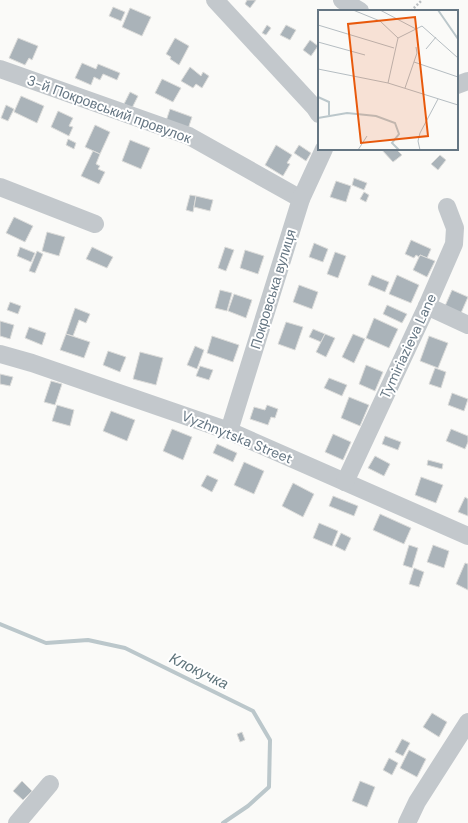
<svg xmlns="http://www.w3.org/2000/svg" width="468" height="823" font-family="'DM Sans',sans-serif">
	<style>
		.lines { fill: none; stroke-linecap: round; stroke-linejoin: round }
		.stream { stroke: #bbc7cb; stroke-width: 4 }
		.building { fill: #aab3b9; stroke: #dcdcda }
		.path { stroke: #bbbfc2; stroke-width: 2.5; stroke-dasharray: 2 2; stroke-linecap: butt }
		.minor { stroke: #c3c8cc; stroke-width: 18 }
		.labels { text-anchor: middle; stroke-width: 4; stroke-linejoin: round; paint-order: stroke }
		.street-label { font-size: 14px; fill: #657683; stroke: #fff }
		.water-label { font-size: 15px; font-style: italic; fill: #60757c; stroke: #fff }
		.inset-river { fill: none; stroke: #bbc7cb; stroke-width: 2 }
		.inset-road { fill: none; stroke: #b5bdc2; stroke-width: 1 }
		.view { fill: #e8590c; fill-opacity: 0.15; stroke: #e8590c; stroke-width: 2 }
		.inset-edge { fill: none; stroke: #657683; stroke-width: 2 }
	</style>
	<rect width="100%" height="100%" fill="#fafaf8"/>
	<g class="lines">
		<!-- stream -->
		<path class="stream" d="M0,624L46,643L88,640L125,648L253,711L270,740L269,787L248,806L223,823"/>
	</g>
	<!-- building -->
	<g class="building">
		<path d="M247,0H256L250,8L245,4Z"/>
		<path d="M113,7L125,12L121,21L109,16Z"/>
		<path d="M130,8L151,17L142,36L122,27Z"/>
		<path d="M267,25L271,28L266,35L262,33Z"/>
		<path d="M286,25L296,30L290,40L280,35Z"/>
		<path d="M18,38L38,46L32,60L29,58L25,65L9,58Z"/>
		<path d="M175,38L189,46L179,65L170,59L171,57L166,54Z"/>
		<path d="M310,40L318,46L311,56L303,50Z"/>
		<path d="M82,63L96,69L98,64L120,73L117,80L103,74L100,80L94,77L91,85L75,78Z"/>
		<path d="M190,67L201,76L203,72L209,76L202,88L196,84L193,88L181,81Z"/>
		<path d="M162,79L181,88L173,102L155,93Z"/>
		<path d="M130,92L138,96L132,108L124,104Z"/>
		<path d="M21,96L44,106L37,123L14,112Z"/>
		<path d="M6,105L14,109L8,121L1,118Z"/>
		<path d="M170,109L192,117L188,129L166,121Z"/>
		<path d="M58,111L73,118L69,126L73,127L69,136L51,127Z"/>
		<path d="M95,125L110,132L100,154L85,147Z"/>
		<path d="M68,139L76,143L74,149L66,145Z"/>
		<path d="M130,140L150,148L141,169L122,161Z"/>
		<path d="M276,145L292,155L287,163L290,164L283,176L265,165Z"/>
		<path d="M299,145L311,153L306,161L294,153Z"/>
		<path d="M381,149H396L402,155L393,162Z"/>
		<path d="M93,151L100,154L96,164L100,166L98,169L105,172L99,184L81,176Z"/>
		<path d="M440,155L446,160L438,170L431,164Z"/>
		<path d="M354,178L367,183L364,190L352,185Z"/>
		<path d="M336,181L351,186L346,202L330,197Z"/>
		<path d="M364,192L369,195L366,202L360,199Z"/>
		<path d="M190,195L196,196L193,212L186,210Z"/>
		<path d="M196,196L213,200L210,211L194,207Z"/>
		<path d="M14,217L33,226L25,242L6,233Z"/>
		<path d="M47,232L65,237L59,256L42,251Z"/>
		<path d="M411,240L431,249L427,258L420,255L419,257L416,255L414,258L405,254Z"/>
		<path d="M314,243L328,249L323,262L309,257Z"/>
		<path d="M20,247L35,253L31,262L17,256Z"/>
		<path d="M92,247L113,257L107,268L86,259Z"/>
		<path d="M225,247L234,250L226,271L218,268Z"/>
		<path d="M245,250L264,256L258,274L240,268Z"/>
		<path d="M37,251L43,254L35,273L29,271Z"/>
		<path d="M335,252L346,256L338,278L327,274Z"/>
		<path d="M420,255L435,261L427,277L413,270Z"/>
		<path d="M372,275L389,282L385,292L368,285Z"/>
		<path d="M397,275L419,285L411,303L389,294Z"/>
		<path d="M299,285L318,292L312,309L293,302Z"/>
		<path d="M220,290L232,293L227,311L215,308Z"/>
		<path d="M452,290L468,297L461,313L445,306Z"/>
		<path d="M234,294L252,300L246,318L228,311Z"/>
		<path d="M10,302L21,306L18,314L7,310Z"/>
		<path d="M387,305L407,314L402,323L383,314Z"/>
		<path d="M75,308L90,314L86,323L79,320L73,336L66,334Z"/>
		<path d="M374,318L398,329L389,348L366,338Z"/>
		<path d="M0,321L14,325L10,339L0,336Z"/>
		<path d="M286,322L303,327L295,350L278,344Z"/>
		<path d="M29,327L46,333L42,345L25,338Z"/>
		<path d="M313,329L325,334L321,342L309,337Z"/>
		<path d="M66,334L90,342L84,358L60,350Z"/>
		<path d="M325,334L335,338L326,357L316,352Z"/>
		<path d="M353,334L365,339L354,363L342,357Z"/>
		<path d="M212,336L239,345L233,362L207,353Z"/>
		<path d="M429,336L448,343L438,368L420,361Z"/>
		<path d="M195,346L204,350L197,369L187,365Z"/>
		<path d="M108,351L126,357L120,372L103,365Z"/>
		<path d="M140,352L163,358L156,385L133,379Z"/>
		<path d="M366,365L383,372L375,391L359,384Z"/>
		<path d="M200,366L213,370L209,380L196,376Z"/>
		<path d="M435,368L446,372L441,388L429,384Z"/>
		<path d="M0,374L13,377L10,386L0,384Z"/>
		<path d="M329,378L347,385L342,396L324,388Z"/>
		<path d="M51,381L62,384L55,405L44,402Z"/>
		<path d="M452,393L468,399L464,411L448,405Z"/>
		<path d="M349,397L369,405L360,426L341,418Z"/>
		<path d="M57,405L74,410L70,426L52,421Z"/>
		<path d="M267,405L278,409L275,418L271,417L268,425L250,419L254,407L265,410Z"/>
		<path d="M111,411L135,420L127,441L103,431Z"/>
		<path d="M172,429L192,437L183,460L163,451Z"/>
		<path d="M451,429L468,436V442L465,449L446,441Z"/>
		<path d="M333,434L351,442L343,460L325,452Z"/>
		<path d="M385,436L401,442L398,450L382,444Z"/>
		<path d="M217,444L237,453L233,462L213,453Z"/>
		<path d="M375,456L390,464L384,476L368,468Z"/>
		<path d="M428,460L443,464L442,469L427,465Z"/>
		<path d="M244,462L264,471L254,494L234,485Z"/>
		<path d="M207,475L218,480L212,492L201,486Z"/>
		<path d="M421,477L443,485L436,503L415,495Z"/>
		<path d="M293,483L314,494L303,517L282,506Z"/>
		<path d="M333,496L358,506L354,516L329,506Z"/>
		<path d="M465,497L468,499V516L458,512Z"/>
		<path d="M380,514L411,528L404,544L373,530Z"/>
		<path d="M319,523L338,531L332,546L313,538Z"/>
		<path d="M341,533L351,538L345,551L335,546Z"/>
		<path d="M409,545L418,548L412,568L403,565Z"/>
		<path d="M433,545L449,551L444,568L427,562Z"/>
		<path d="M465,563L468,564V590L456,584Z"/>
		<path d="M414,568L424,572L419,587L409,584Z"/>
		<path d="M432,713L447,722L439,737L423,727Z"/>
		<path d="M242,732L245,740L240,742L237,734Z"/>
		<path d="M402,739L410,743L403,756L395,752Z"/>
		<path d="M409,750L426,759L417,777L400,768Z"/>
		<path d="M389,758L398,763L392,775L383,770Z"/>
		<path d="M22,781L32,791L23,800L13,791Z"/>
		<path d="M360,781L375,787L367,807L352,801Z"/>
	</g>
	<g class="lines">
		<!-- path -->
		<path class="path" d="M411,11L422,0"/>
		<!-- minor -->
		<g class="minor">
			<path d="M215,0L315,108L319,114"/>
			<path d="M342,0L360,11"/>
			<path d="M0,69L189,136L301,199"/>
			<path d="M457,85L468,81"/>
			<path d="M0,187L95,224"/>
			<path d="M427,306L468,325"/>
			<path d="M0,354L32,363L229,431L468,536"/>
			<path d="M229,431L301,199L324,149"/>
			<path d="M345,482L427,306L454,244L455,228L447,207"/>
			<path d="M17,823L50,784"/>
			<path d="M407,823L417,802L468,722"/>
		</g>
	</g>
	<g class="labels">
		<!-- street labels -->
		<g class="street-label">
			<text transform="translate(109 109) rotate(20)" y="5">3-й Покровський провулок</text>
			<text transform="translate(273 289) rotate(-73)" y="5">Покровська вулиця</text>
			<text transform="translate(408 346) rotate(-65)" y="5">Tymiriazieva Lane</text>
			<text transform="translate(237 437) rotate(22)" y="5">Vyzhnytska Street</text>
		</g>
		<!-- water labels -->
		<g class="water-label">
			<text transform="translate(199 671) rotate(26)" y="5">Клокучка</text>
		</g>
	</g>
	<!-- overview -->
	<g transform="translate(318 10)">
		<rect width="140" height="140" fill="#fafaf8"/>
		<path class="inset-river" d="M120,0L140,29M0,87L11,92V105M0,108L29,103L58,106L77,113L81,124L74,133L81,140"/>
		<path class="inset-road" d="M35,0L62,11L80,28L70,73M62,0L98,19M0,15L76,38M80,28L104,16L140,48M0,32L47,45M108,39L118,27M96,52L140,67M0,59L70,73L140,95M87,78L99,43L98,37M40,140L49,126M102,140L100,131L102,123L120,89"/>
		<path class="view" d="M97,7L110,126L43,133L30,14Z"/>
		<rect width="140" height="140" class="inset-edge"/>
	</g>
</svg>
